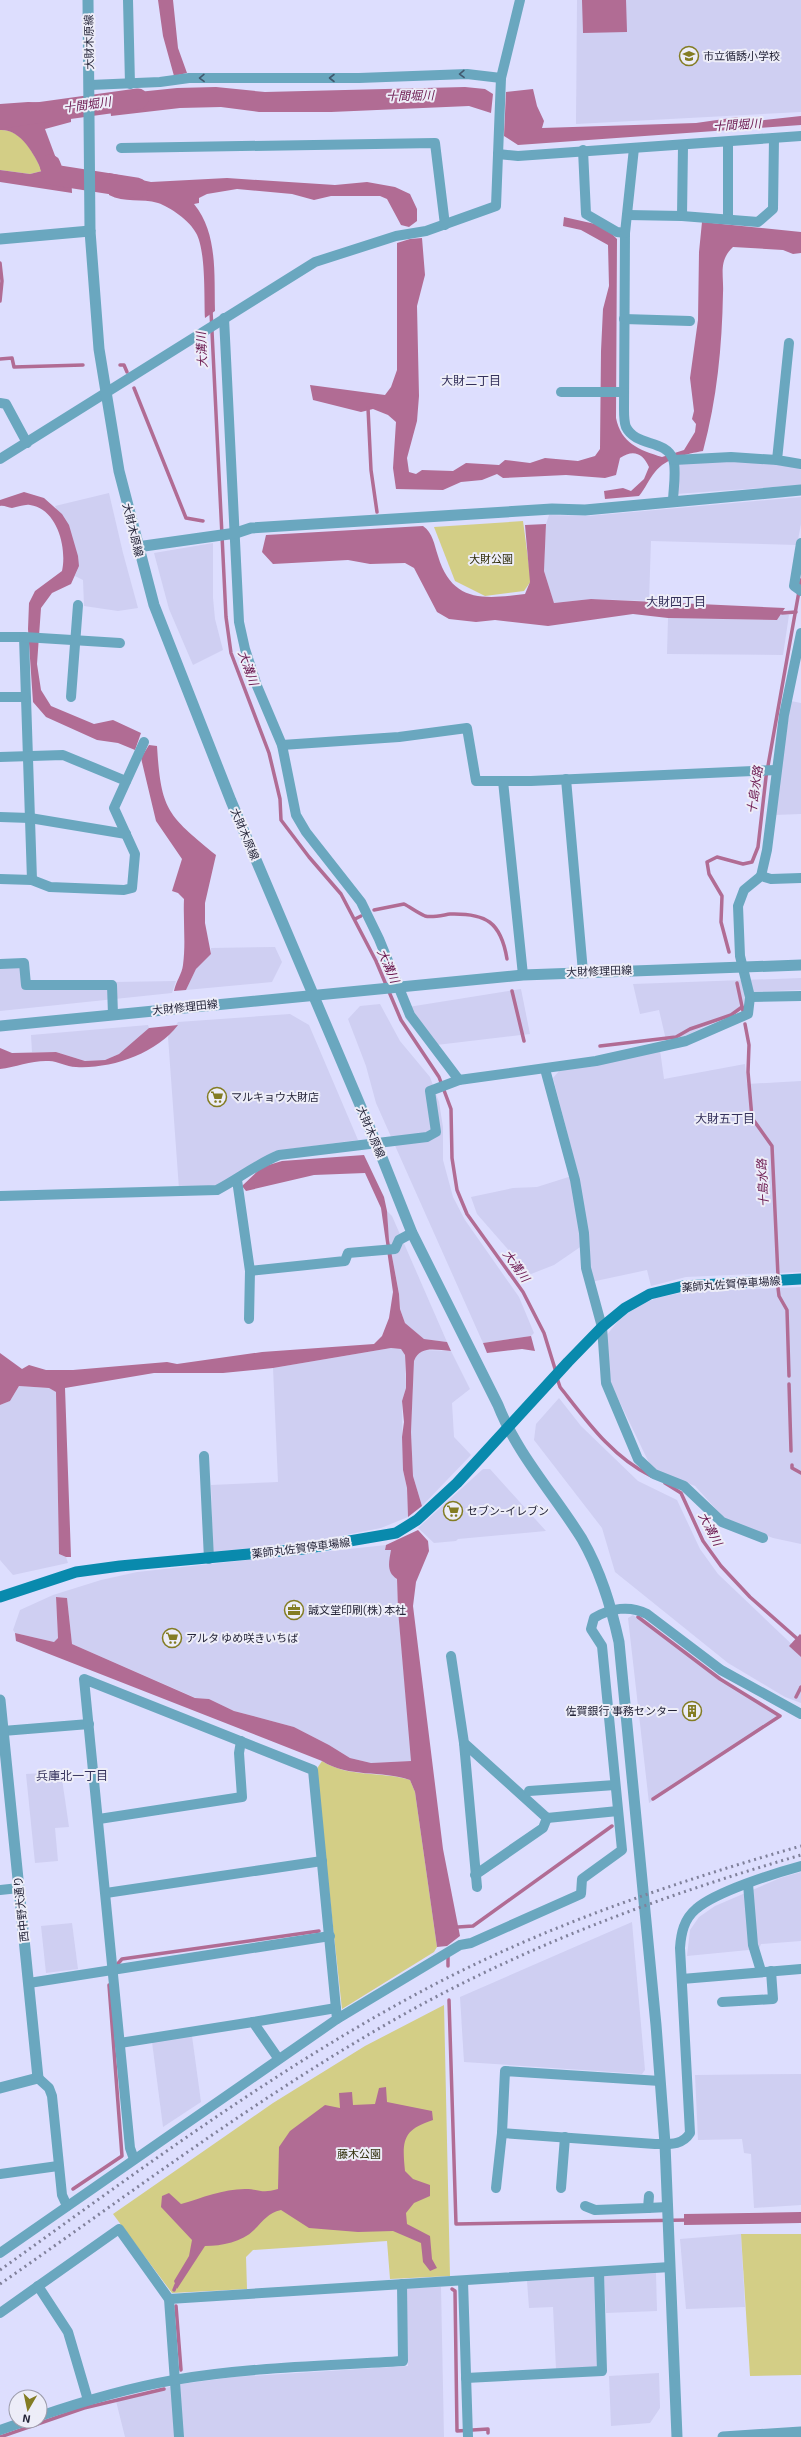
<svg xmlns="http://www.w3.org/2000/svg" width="801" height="2437" font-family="'Exo 2','Noto Sans JP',sans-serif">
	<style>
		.built { fill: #cfcff2 }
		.green { fill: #d3ce86 }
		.water { fill: #b16c94 }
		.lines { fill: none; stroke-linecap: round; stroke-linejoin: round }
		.stream { stroke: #b16c94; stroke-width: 3.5 }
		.river { stroke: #b16c94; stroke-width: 21 }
		.minor { stroke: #6aa7bf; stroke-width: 10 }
		.tertiary { stroke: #6aa7bf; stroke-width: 11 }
		.secondary { stroke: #098aad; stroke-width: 11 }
		.rail { stroke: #80819b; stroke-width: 3; stroke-dasharray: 2 4; stroke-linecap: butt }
		.oneway { stroke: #41596f }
		.labels { text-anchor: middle; stroke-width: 4; stroke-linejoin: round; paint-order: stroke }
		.street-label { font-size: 11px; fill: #252539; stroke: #ededf8 }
		.poi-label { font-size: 11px; fill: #252539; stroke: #ededf8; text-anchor: start }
		.park-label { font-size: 11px; fill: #312f0b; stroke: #ededf8 }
		.water-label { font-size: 12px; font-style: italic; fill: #6c1950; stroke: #ededf8 }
		.neighbourhood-label { font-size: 12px; fill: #34315b; stroke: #ededf8 }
	</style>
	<rect width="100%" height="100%" fill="#dddefe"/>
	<!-- built -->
	<g class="built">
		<path d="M577,0H801V112L576,124Z"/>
		<path d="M733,459L801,468V485L676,494V463Z"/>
		<path d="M109,493L123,553L138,608L118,611L84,606L83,580L75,576L79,566L55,506Z"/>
		<path d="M801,497V524L797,545L651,541L649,601L591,599L554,603L544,571L546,524L549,515L588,516Z"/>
		<path d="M213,543V598L215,619L223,650L193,665L169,609L154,553Z"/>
		<path d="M782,613L789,615L783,655L667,654L668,618L777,620Z"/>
		<path d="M791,701L801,703V814L774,815Z"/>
		<path d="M275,947L282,962L272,982L186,990L196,969L211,954V948Z"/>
		<path d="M20,966L22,987L114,982L176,981L172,993L0,1011V967Z"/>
		<path d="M801,978V990L745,992L743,1009L685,1036L666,1040L659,1010L640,1014L633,984Z"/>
		<path d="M521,989L530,1034L428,1046L406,1019L402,1008Z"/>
		<path d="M380,1004L400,1041L430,1077L439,1102L443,1127V1160L453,1197L465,1220L519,1297L534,1333L531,1336L483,1343L376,1103L366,1066L348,1019L360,1006Z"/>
		<path d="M290,1014L309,1025L358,1140L275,1151L214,1188L179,1189L168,1037L178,1022Z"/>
		<path d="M148,1025L149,1028L135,1042L119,1054L105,1060L85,1061L56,1052H32L31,1035Z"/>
		<path d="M660,1050L664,1079L745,1064L747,1084L801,1081V1272L686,1277L651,1286L647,1270L591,1282L589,1241L554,1265L526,1276L512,1254L477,1214L471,1197L513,1188L537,1187L578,1174L553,1078L560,1070Z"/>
		<path d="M387,1211L392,1216L447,1342L424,1339L405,1323L400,1309L399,1293L389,1240Z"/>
		<path d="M801,1287V1544L773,1538L725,1519L695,1486L652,1469L611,1384L606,1336L618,1321L634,1308L656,1298L685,1292Z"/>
		<path d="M391,1348L401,1349L405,1355L406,1388L402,1401L403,1470L407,1488L408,1517L381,1528L315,1541L213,1552L211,1485L278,1482L273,1368Z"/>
		<path d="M423,1350L451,1351L470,1389L452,1403L454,1437L471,1455L422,1506L413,1476L411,1432L414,1361L416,1354Z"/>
		<path d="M19,1386L49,1388L56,1392L59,1554L66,1557L68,1563L13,1575L0,1560V1405L10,1401Z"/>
		<path d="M559,1398L581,1426L638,1481L677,1500L700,1549L718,1574L801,1653V1703L785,1697L728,1663L615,1572L602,1528L534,1440L536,1424Z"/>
		<path d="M483,1469H490L546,1531L458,1539L456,1541L434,1543L418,1528Z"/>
		<path d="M386,1545L385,1549H391L397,1579L398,1610L412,1761L371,1763L350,1758L329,1745L294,1727L234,1711L209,1699L196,1698L72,1644L67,1598L56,1597L58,1638L54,1642L15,1633L13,1630L20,1610L53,1595L101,1580L137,1572Z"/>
		<path d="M633,1615L720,1679L781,1717L649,1803L628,1618Z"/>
		<path d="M61,1772L69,1827L55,1828L58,1861L35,1863L26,1774Z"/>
		<path d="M801,1872V1941L761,1944L759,1949L687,1956L690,1930L699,1917L715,1906L780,1878Z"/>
		<path d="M632,1922L645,2070L642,2074L464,2062L460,1997Z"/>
		<path d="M72,1923L78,1969L46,1973L41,1926Z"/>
		<path d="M192,2036L201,2102L163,2127L152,2042Z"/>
		<path d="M801,2074V2205L754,2208L751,2154L744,2153L742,2139L698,2140L695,2075Z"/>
		<path d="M741,2234L745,2307L686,2309L680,2239Z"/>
		<path d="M656,2273L657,2311L606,2313L604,2276Z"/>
		<path d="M595,2277L599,2367L556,2369L553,2307L529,2308L527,2281Z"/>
		<path d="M441,2287L444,2437H125L116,2401L181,2384L234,2377L408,2366L406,2288Z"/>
		<path d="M659,2373L660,2408L650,2423L611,2426L609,2376Z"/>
	</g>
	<!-- green -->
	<g class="green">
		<path d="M0,130C22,129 34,154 42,171L30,174L0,170Z"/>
		<path d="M523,521L531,581L524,591L485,596L455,581L434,527Z"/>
		<path d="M322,1761C349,1778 381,1771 410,1780L415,1792L437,1947L434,1952L342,2009L316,1770Z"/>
		<path d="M444,2005L450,2276L390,2279L387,2241L253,2250L246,2257L247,2289L172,2293L113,2214L273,2103L365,2046Z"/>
		<path d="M741,2234H801V2375L750,2376Z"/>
	</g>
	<!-- water -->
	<g class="water">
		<path d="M158,0H173L178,48L187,73L174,76L163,36Z"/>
		<path d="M582,0H626L627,32L583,33Z"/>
		<path d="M216,87L265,92L465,87L485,89L493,94L491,113L469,106L331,112H259L221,107L180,108L111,116L109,95L177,88Z"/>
		<path d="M533,89L537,106L544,121L542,128L696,123L738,117V123L801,116V125L518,145L504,136L506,92Z"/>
		<path d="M28,102L71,103V122L45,129L60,169L71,172L72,193L0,182V170L30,174L42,171C34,154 21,129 0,130V104Z"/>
		<path d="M109,173L151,182L227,178L335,185L367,182L395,187L410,194L417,209V221L409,227L401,225L387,199L380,196H331L314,200L292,194L237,189L207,194L199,198V203L194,204C218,233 214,275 215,311L205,318C204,298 206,250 196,233C190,221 170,207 158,203C142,198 124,203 109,195Z"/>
		<path d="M564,217L604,226L617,239L616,418C621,443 639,450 662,457L684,450L695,432L696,424L692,419L694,411L690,378L698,320L699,252L702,222L801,232V253L793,254L783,250L733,247C718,261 724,275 723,293C722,347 717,399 703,451C687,454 666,458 655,472C649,479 645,489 639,496L605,499L604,491L623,488L631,491L644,479L649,467C643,453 633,449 620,458L616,475L605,478L566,475L503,478L497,474L482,480L461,482L443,490L396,489L393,468L396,422L388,415L373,409L361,412L313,400L310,385L385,395L391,387L397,370V243L410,239L422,238L425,275L417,306L419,396L417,421L407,458L409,472L416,474L422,470L453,471L466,463L499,465L505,460L530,463L545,458L578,461L595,456L600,449L601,351L603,309L609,286L608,245L581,230L563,226Z"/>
		<path d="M24,492L44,498L62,514L69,525L78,556L79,566L71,584L52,593L41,608L37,664L41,690L51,706L94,724L113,720L141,733L135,750L118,743L97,740L46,717L33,702L28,629L29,603L35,591L62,571C67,549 58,509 30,505C25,504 18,507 12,508C8,508 4,505 0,506V500Z"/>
		<path d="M546,524L544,571L554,603L591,599L785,608L777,620L668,618L633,614L548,626L495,620L476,622L449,619L437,612L414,568L405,563L370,564L348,560L273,564L262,552L266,535L423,526C433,533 434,544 438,556C452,603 484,599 525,594L530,582L525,525Z"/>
		<path d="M149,745L157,746C161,810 167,815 216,855L205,903V923L211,954L196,969L186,990L174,991C176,981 182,974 183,965C186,943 183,921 184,899L178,893L172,891L182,859L156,821L141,758Z"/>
		<path d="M178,1025C156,1054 111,1069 76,1067C66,1067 58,1061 49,1061C33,1060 16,1067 0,1069V1048L12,1053L56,1052L85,1061L105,1060L119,1054L149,1028Z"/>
		<path d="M364,1155L384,1197L387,1211L389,1240L399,1294L400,1309L405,1323L424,1339L447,1342L451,1351C436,1350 420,1345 414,1361L411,1432L413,1476L422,1506L408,1517L407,1488L403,1470L402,1437L404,1422L402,1401L406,1388V1374L405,1355L401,1349L391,1348L273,1368L223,1373H154L65,1388L71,1557H66L59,1554L56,1392L49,1388L19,1386L10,1401L0,1405V1353L22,1369L29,1365L46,1370H73L167,1362L177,1364L262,1352L374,1344L382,1336L389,1318L393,1292L381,1208L365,1173L314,1175L246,1191L242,1186L262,1167L282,1161Z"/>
		<path d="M531,1336L535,1351L522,1349L487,1353L483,1343Z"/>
		<path d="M418,1530L428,1541L429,1551L416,1582L413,1606L443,1849L460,1936L447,1946L437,1947L415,1792L410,1780C381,1770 349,1778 322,1761L16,1641L15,1633L54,1642L58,1638L56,1597L67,1598L72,1644L195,1698L209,1699L234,1711L294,1727L329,1745L350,1758L371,1763L411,1761L398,1610L397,1579C386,1572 389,1562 391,1550H385L386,1545Z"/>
		<path d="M800,1634L801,1635V1657L789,1646Z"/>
		<path d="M386,2087L387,2102L432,2111L433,2120C402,2130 402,2141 405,2171L413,2179L430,2185V2196L414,2203L406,2213L407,2224L430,2236L432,2259L437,2268L430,2271L423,2262L421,2243L393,2231L358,2232L309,2228L281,2210C268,2213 264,2220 254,2230C242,2242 222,2246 205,2246L177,2289L174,2281L189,2256L192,2240L161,2207L162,2196L169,2193L181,2204C202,2198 223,2189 245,2189C260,2189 261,2194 278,2189L279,2147L290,2131L325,2105L340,2108L339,2093L352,2092L353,2105L375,2104L379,2088Z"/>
		<path d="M801,2212V2223L684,2225V2214Z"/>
	</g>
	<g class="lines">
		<!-- stream -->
		<g class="stream">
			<path d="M0,263L2,281L0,301"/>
			<path d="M211,311L226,617L231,653L269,753L280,799L281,820L309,857L341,894L376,961L401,1020L439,1077L451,1109L452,1158L457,1190L467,1214L523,1292L544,1333L556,1372"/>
			<path d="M0,359L12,358L14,367L83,365"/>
			<path d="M120,365H124L127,372"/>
			<path d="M134,388L186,518L203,521"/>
			<path d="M368,408L371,470L377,512"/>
			<path d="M782,613L796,612"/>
			<path d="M374,910L404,904C410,907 418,913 425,916C432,918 443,915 450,914C486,913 501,922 507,959"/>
			<path d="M355,919L361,916"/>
			<path d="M729,952L721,922L722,896L709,874L707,862L717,857L743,864L752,862L758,847L766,777L801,580"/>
			<path d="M737,983L743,1011"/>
			<path d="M512,991L524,1041"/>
			<path d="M745,1024L749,1045L748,1072L752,1118L772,1146L778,1276"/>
			<path d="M600,1046L676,1037L690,1029L731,1015L742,1007"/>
			<path d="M778,1288L779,1296L787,1310L789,1376"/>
			<path d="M557,1378L560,1387C586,1420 612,1457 651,1476"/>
			<path d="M789,1384L791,1451"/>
			<path d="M792,1465V1468L801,1473"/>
			<path d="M665,1483L681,1493L703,1541L721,1566L750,1597L801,1642"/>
			<path d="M638,1617L720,1679L780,1716L653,1799"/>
			<path d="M796,1697L801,1687"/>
			<path d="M458,1927L473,1926L612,1826"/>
			<path d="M448,1955V1966"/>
			<path d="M115,1967L122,1959L319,1931"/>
			<path d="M449,2000L456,2224L688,2220"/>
			<path d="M73,2189L122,2156L109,1985"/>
			<path d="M452,2289L455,2291L457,2431L488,2429V2433"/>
			<path d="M174,2290L176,2285"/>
			<path d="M176,2306L181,2370"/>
			<path d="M0,2437L84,2408L164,2389"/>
		</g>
		<!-- river -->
		<g class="river">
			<path d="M0,118L138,99"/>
			<path d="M50,165L54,175L137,188"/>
		</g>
		<!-- minor -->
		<g class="minor">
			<path d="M128,0L130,84"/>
			<path d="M90,85L160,82L189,78H359L467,74L501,78"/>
			<path d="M728,142V219"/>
			<path d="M121,148L435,143L445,225"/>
			<path d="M583,150L586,214L617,232L625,233L624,409C624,414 624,422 626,427C636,447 665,439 673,459C677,470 673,490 673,502"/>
			<path d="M498,154L518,156L801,136"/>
			<path d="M628,215L682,216L758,222L773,209L774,138"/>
			<path d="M682,216L683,146"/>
			<path d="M625,233L634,148"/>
			<path d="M224,318L239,622L245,649L257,686L282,745L296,815L306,832L361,902L379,939L410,1015L459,1080"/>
			<path d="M624,319L690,321"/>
			<path d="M789,343L777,460L801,464"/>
			<path d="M561,392H624"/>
			<path d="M0,403L6,404L27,443"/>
			<path d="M0,459L315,262L396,236L426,231L496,206L501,78L520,0"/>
			<path d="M674,460L731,457L777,460"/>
			<path d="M801,543L794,586L801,591"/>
			<path d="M0,637H24L32,880L0,879"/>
			<path d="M24,637L120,643"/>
			<path d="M0,697H25"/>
			<path d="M71,697L78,605"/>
			<path d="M282,745L399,737L467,728L476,781H531L776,770"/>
			<path d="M0,757L63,755L126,781"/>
			<path d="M566,779L583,972"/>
			<path d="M503,781L523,975"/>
			<path d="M0,817L30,818L126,834"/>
			<path d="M761,876L767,850L784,715L801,633"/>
			<path d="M32,880L50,887L124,890L132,888L135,854L114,808L144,742"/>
			<path d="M0,964L24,963L26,985H112L113,1015"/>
			<path d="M750,997L801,996"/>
			<path d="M545,1069L575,1180L584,1233L586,1268L602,1327L606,1383L638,1459L654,1474L684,1486L722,1522L763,1538"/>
			<path d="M237,1180L250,1271L249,1319"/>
			<path d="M0,1196L217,1190C238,1179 257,1164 279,1155L427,1137L436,1132L430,1091L459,1080L596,1061L686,1041L748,1014L750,997L740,956L738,906L744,890L761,876L771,879L801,878"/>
			<path d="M250,1271L345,1261L348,1253L395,1249L399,1240L412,1233"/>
			<path d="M204,1456L209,1559"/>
			<path d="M451,1656L464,1743L547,1818L618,1811"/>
			<path d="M3,1731L89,1724"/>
			<path d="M464,1743L477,1887"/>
			<path d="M529,1791L615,1785"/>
			<path d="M99,1819L242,1797L239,1753L241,1741"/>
			<path d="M475,1875L543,1828L547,1818"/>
			<path d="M748,1884L753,1945L761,1971"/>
			<path d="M0,1890L19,1888"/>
			<path d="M106,1893L322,1861"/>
			<path d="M682,1979L801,1969"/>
			<path d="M29,1983L330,1936"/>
			<path d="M722,2002L773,1999L771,1971"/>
			<path d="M337,2019L460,1945L471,1943L581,1894L582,1879L622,1850L602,1646L591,1629L594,1618C610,1608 630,1605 647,1614L721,1670L801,1714"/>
			<path d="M253,2022L336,2008"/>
			<path d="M120,2043L253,2022L278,2058"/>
			<path d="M38,2078L49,2088L52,2096L62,2195L67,2206"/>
			<path d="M660,2081L505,2071L502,2133L655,2144C669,2144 682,2146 690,2133L680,1948C681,1933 684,1919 696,1909C715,1892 775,1873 801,1866"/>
			<path d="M0,2174L58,2166"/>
			<path d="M496,2188L502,2133"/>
			<path d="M561,2188L565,2137"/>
			<path d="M585,2206L595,2210L648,2208L649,2196"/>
			<path d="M648,2208L668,2207"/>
			<path d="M0,2253L337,2019L313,1770L84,1679L130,2148L134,2159"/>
			<path d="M463,2281L468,2437"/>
			<path d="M38,2286L68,2332L88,2400"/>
			<path d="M169,2299L670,2267"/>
			<path d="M0,2313L119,2229L169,2299L179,2437"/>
			<path d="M466,2378L602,2371L599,2272"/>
			<path d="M40,2416C84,2401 128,2388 174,2380C249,2367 327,2366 403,2361L402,2284"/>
			<path d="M0,2430L26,2421"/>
		</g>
		<!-- tertiary -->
		<g class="tertiary">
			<path d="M88,0L90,231L99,349L119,471L154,605L231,801L377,1145L412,1233L498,1405C517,1454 554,1494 582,1539C601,1572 611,1606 619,1642L656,2025L665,2144L677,2437"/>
			<path d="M0,239L90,231"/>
			<path d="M137,547L236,533L251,528L552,509L585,510L801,490"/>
			<path d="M0,1026L523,975L801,965"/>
			<path d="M0,1700L38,2078L0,2088"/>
			<path d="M723,2437L801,2432"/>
		</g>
		<!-- secondary -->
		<path class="secondary" d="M0,1597L76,1572L120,1566L303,1549L396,1533L417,1520L457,1483L568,1362L602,1327L625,1308L650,1294L683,1286L801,1279"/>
		<!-- rail -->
		<g class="rail">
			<path d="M0,2270C144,2167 287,2060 445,1979C559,1921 679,1881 801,1846"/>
			<path d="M0,2284C127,2196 251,2102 385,2025C516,1949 657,1897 801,1855"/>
		</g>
	</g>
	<!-- one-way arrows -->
	<defs><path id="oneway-chevron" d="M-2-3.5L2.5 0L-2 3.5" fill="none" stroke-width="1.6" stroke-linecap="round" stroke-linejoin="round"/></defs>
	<g class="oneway">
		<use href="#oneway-chevron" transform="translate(462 74) rotate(179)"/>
		<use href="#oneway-chevron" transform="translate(202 78) rotate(179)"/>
		<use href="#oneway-chevron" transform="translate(332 78) rotate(-180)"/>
	</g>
	<!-- icons -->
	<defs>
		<g id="school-ring" transform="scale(1)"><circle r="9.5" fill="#ededf8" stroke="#837c23" stroke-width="1.5"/><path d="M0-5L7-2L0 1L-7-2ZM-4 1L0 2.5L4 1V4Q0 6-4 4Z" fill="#837c23"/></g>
		<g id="supermarket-ring" transform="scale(1)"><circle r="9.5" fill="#ededf8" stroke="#837c23" stroke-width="1.5"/><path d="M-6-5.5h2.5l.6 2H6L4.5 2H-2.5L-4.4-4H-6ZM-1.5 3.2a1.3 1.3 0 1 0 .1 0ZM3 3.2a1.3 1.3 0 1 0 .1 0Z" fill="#837c23"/></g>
		<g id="office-ring" transform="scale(1)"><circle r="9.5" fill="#ededf8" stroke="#837c23" stroke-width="1.5"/><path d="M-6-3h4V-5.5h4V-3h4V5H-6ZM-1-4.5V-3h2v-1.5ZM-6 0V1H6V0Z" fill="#837c23"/></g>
		<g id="building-ring" transform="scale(1)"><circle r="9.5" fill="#ededf8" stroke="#837c23" stroke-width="1.5"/><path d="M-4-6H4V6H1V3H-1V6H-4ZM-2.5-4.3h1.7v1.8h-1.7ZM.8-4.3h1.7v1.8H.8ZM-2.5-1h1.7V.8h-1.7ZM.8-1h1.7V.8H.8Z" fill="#837c23"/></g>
	</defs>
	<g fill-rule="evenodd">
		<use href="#school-ring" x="689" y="56"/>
		<use href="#supermarket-ring" x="217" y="1097"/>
		<use href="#supermarket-ring" x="453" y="1511"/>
		<use href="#office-ring" x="294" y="1610"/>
		<use href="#supermarket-ring" x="172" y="1638"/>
		<use href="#building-ring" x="692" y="1711"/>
	</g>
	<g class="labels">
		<!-- street labels -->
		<g class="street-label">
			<text transform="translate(89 42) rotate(-91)" y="4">大財木原線</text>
			<text transform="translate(133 530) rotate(76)" y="4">大財木原線</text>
			<text transform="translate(245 834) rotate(67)" y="4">大財木原線</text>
			<text transform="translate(599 971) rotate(-2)" y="4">大財修理田線</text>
			<text transform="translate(185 1007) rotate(-6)" y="4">大財修理田線</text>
			<text transform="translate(371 1132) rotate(67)" y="4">大財木原線</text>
			<text transform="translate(731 1284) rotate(-4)" y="4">薬師丸佐賀停車場線</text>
			<text transform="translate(301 1548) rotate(-7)" y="4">薬師丸佐賀停車場線</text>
			<text transform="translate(21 1909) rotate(-96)" y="4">西中野大通り</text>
		</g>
		<!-- poi labels -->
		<g class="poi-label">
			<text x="703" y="60">市立循誘小学校</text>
			<text x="231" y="1101">マルキョウ大財店</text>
			<text x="467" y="1515">セブン-イレブン</text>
			<text x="308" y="1614">誠文堂印刷(株) 本社</text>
			<text x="186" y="1642">アルタ ゆめ咲きいちば</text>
			<text x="678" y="1715" text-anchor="end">佐賀銀行 事務センター</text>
		</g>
		<!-- park labels -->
		<g class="park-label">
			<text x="491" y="563">大財公園</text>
			<text x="359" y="2158">藤木公園</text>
		</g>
		<!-- water labels -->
		<g class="water-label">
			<text transform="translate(410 96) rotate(-1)" y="4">十間堀川</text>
			<text transform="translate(87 105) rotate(-8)" y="4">十間堀川</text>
			<text transform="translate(737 125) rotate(-4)" y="4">十間堀川</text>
			<text transform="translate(202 350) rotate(-93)" y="4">大溝川</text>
			<text transform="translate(248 668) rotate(70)" y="4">大溝川</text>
			<text transform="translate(755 790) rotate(-82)" y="4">十島水路</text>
			<text transform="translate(388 966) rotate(66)" y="4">大溝川</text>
			<text transform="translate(763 1183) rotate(-93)" y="4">十島水路</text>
			<text transform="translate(516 1266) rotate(54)" y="4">大溝川</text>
			<text transform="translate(710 1529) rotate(62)" y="4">大溝川</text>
		</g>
		<!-- neighbourhood labels -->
		<g class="neighbourhood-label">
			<text x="471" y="385">大財二丁目</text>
			<text x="676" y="606">大財四丁目</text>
			<text x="725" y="1123">大財五丁目</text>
			<text x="72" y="1780">兵庫北一丁目</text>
		</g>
	</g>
	<!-- north arrow -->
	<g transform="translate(28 2409) rotate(189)"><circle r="19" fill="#ededf8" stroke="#9d9dac"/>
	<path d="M0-3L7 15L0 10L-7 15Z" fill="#837c23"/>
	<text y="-6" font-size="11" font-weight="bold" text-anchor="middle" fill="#252539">N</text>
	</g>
</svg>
